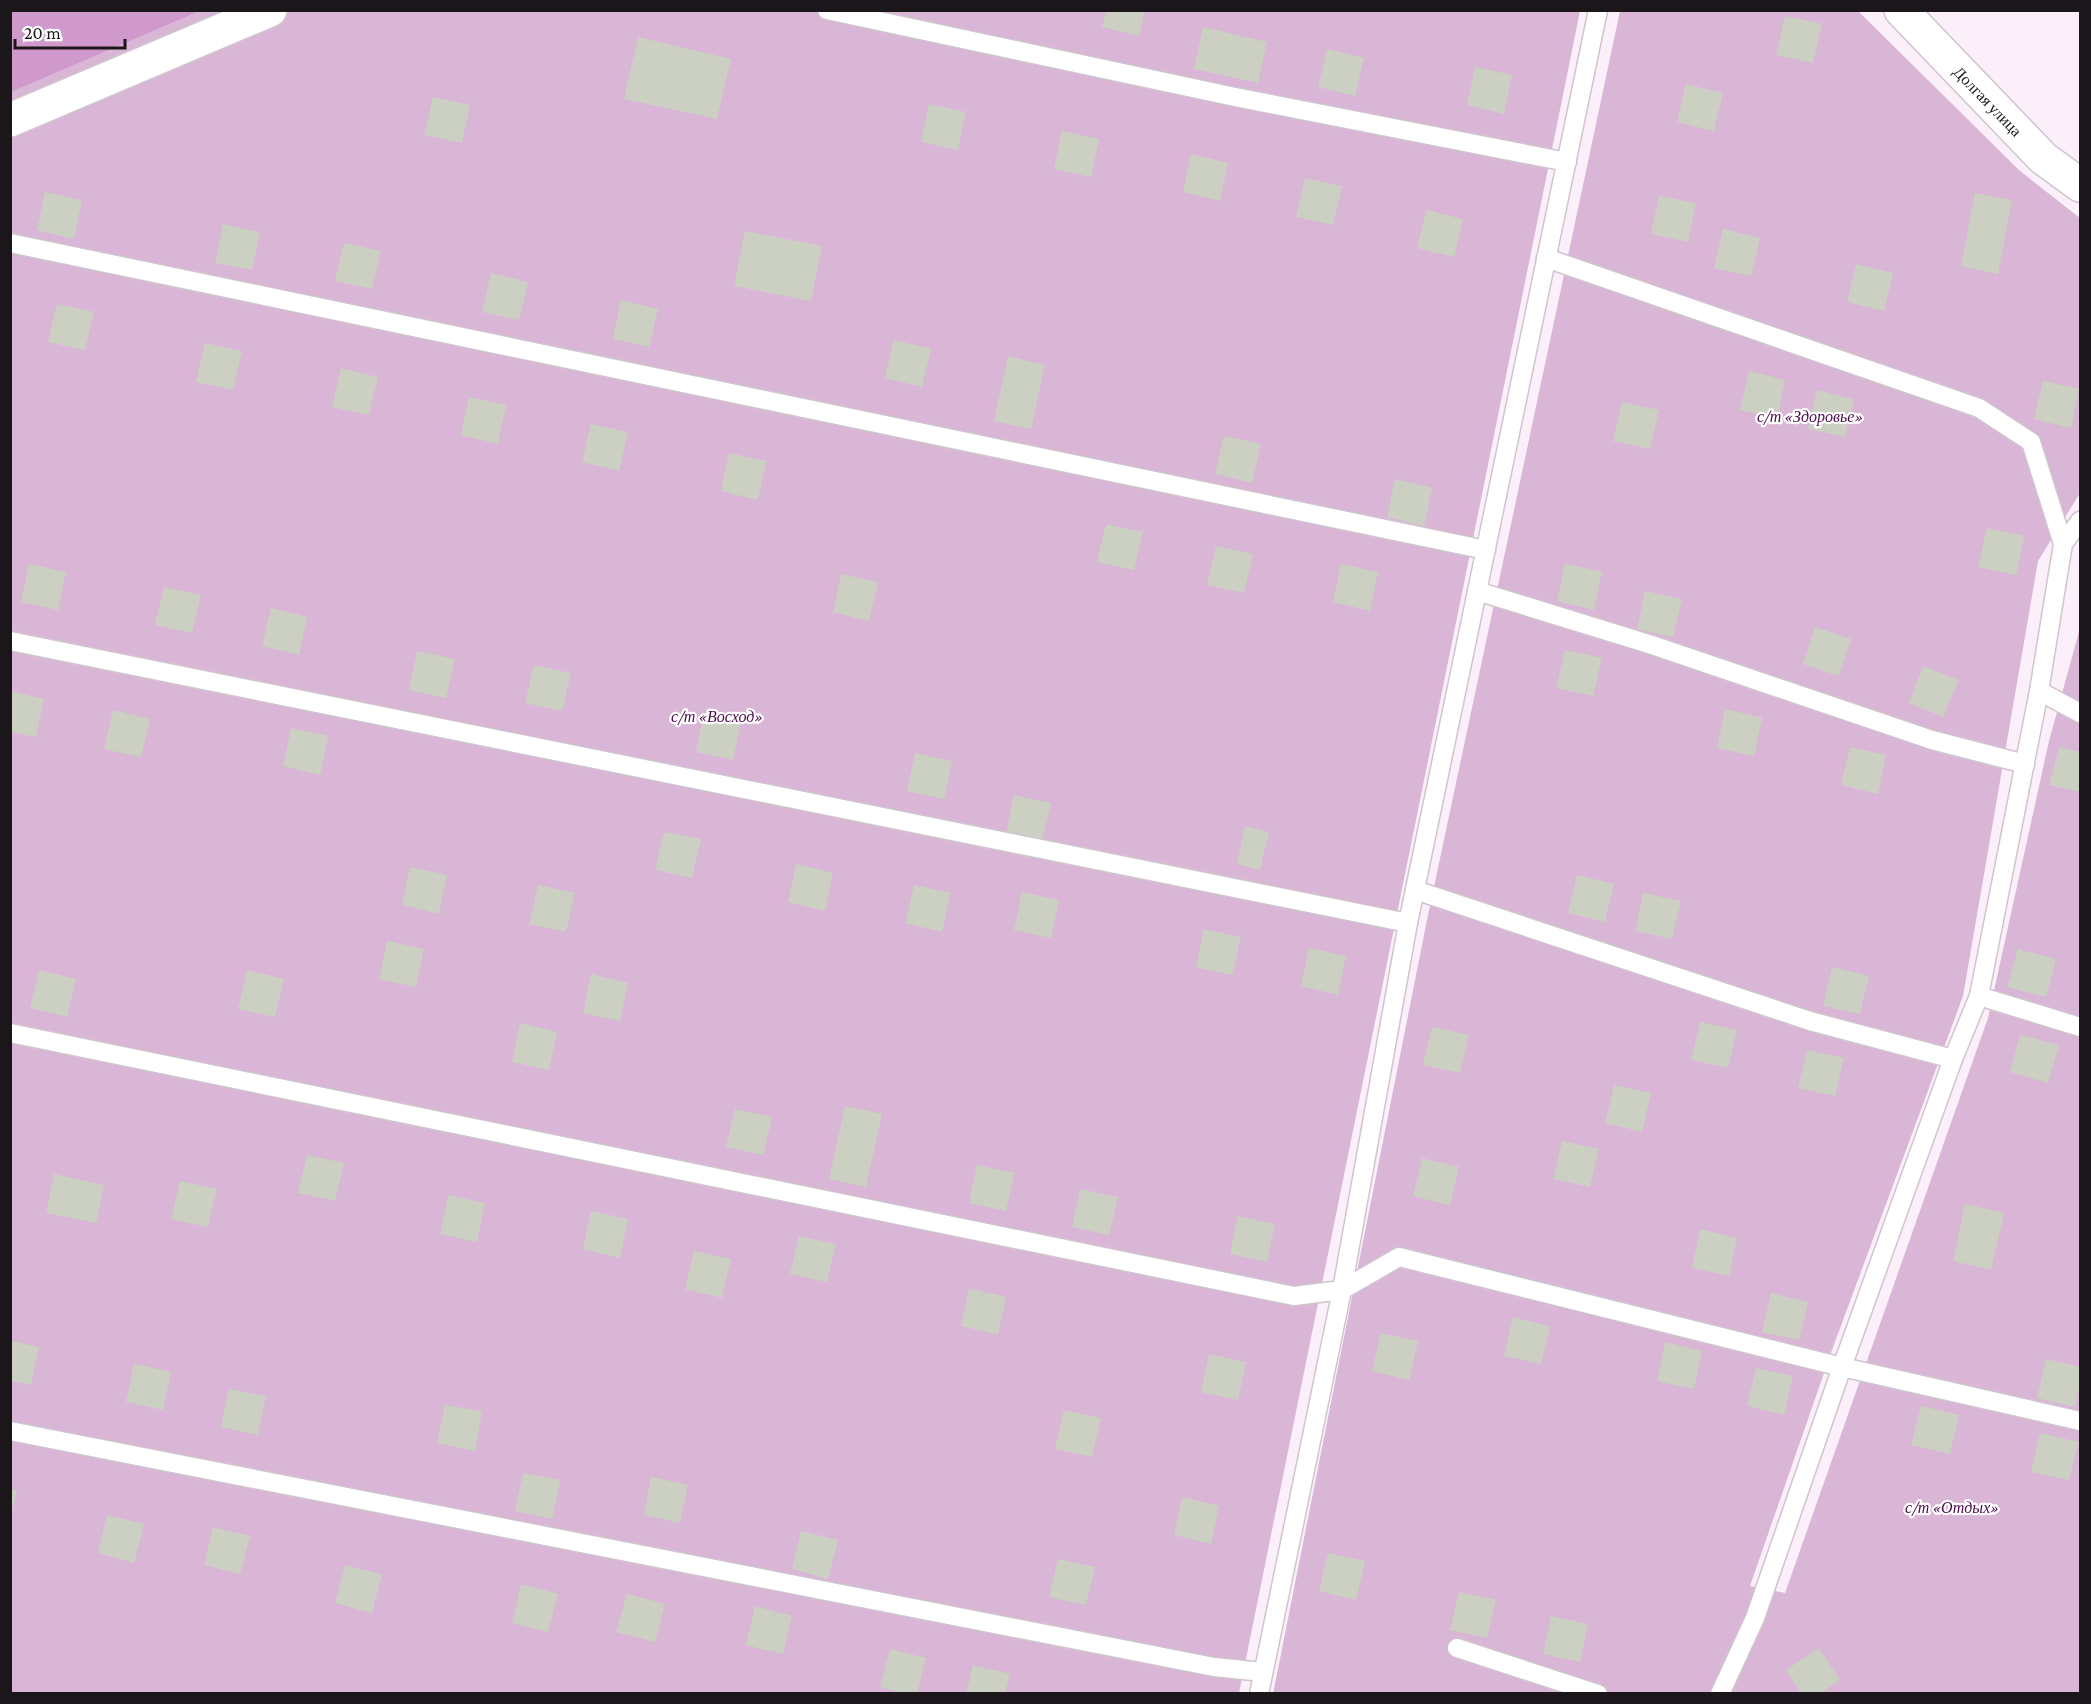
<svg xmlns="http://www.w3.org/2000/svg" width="2091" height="1704" font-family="'Crimson Pro',serif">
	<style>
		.green { fill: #d9b5d6 }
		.forest { fill: #d099cb }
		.building { fill: #ccd0c3 }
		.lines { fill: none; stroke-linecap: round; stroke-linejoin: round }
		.service-casing { stroke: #d0c5cf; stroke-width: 21 }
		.minor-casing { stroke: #d0c5cf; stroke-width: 36 }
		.service { stroke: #fff; stroke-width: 18 }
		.minor { stroke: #fff; stroke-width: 33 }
		.labels { text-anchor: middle; stroke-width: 4.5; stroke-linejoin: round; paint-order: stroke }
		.street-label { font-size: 16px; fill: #1a1619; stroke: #fff }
		.park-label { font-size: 16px; font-style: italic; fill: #4c0a4b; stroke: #fff }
	</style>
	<rect width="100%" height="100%" fill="#fbeff9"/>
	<!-- green -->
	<g class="green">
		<path d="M200,11H1580L1239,1693H11L10,92Z"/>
		<path d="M1620,11H1858L2020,171L2080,218V493L2038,561L1963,996L1832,1350L1750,1586L1785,1593L1988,1018L2049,741L2080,628V1693L1273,1694L1428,915Z"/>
	</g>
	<!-- forest -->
	<path class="forest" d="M11,10H200V11L11,92Z"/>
	<!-- building -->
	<g class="building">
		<path d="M1106,10H1145L1139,36L1102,27Z"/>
		<path d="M1785,16L1822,24L1813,63L1776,55Z"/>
		<path d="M1203,27L1267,42L1258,83L1194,69Z"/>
		<path d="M638,37L731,59L717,119L624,99Z"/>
		<path d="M1327,49L1364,58L1355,96L1318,87Z"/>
		<path d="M1475,67L1512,75L1504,114L1467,105Z"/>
		<path d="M1686,84L1723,93L1714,131L1677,122Z"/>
		<path d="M433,97L470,105L462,143L424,135Z"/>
		<path d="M929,104L966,112L958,150L921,142Z"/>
		<path d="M1062,131L1099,139L1091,177L1054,169Z"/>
		<path d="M1191,154L1228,163L1220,201L1183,192Z"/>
		<path d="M1305,178L1342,186L1333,225L1296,217Z"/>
		<path d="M45,192L82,200L74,239L37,230Z"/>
		<path d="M1975,193L2012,200L1998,274L1961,266Z"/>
		<path d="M1659,196L1696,203L1688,242L1651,234Z"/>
		<path d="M1426,210L1463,219L1454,257L1417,248Z"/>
		<path d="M223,224L260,232L252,270L215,263Z"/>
		<path d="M1723,229L1760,238L1751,276L1714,268Z"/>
		<path d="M745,231L822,246L811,301L734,286Z"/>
		<path d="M344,243L381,251L372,289L335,281Z"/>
		<path d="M1856,264L1893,273L1884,311L1847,302Z"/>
		<path d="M491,273L528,282L519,320L482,312Z"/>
		<path d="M621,300L658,309L649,347L613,339Z"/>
		<path d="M57,304L94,312L85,350L48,342Z"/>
		<path d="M894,340L931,349L922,387L885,378Z"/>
		<path d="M205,343L242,351L233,390L196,382Z"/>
		<path d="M1008,356L1045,365L1031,429L994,421Z"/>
		<path d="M341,368L378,377L369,415L332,407Z"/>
		<path d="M1749,371L1785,380L1777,418L1740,410Z"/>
		<path d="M2043,381L2079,389L2071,428L2034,419Z"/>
		<path d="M1817,390L1854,399L1845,437L1808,429Z"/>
		<path d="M469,397L506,405L498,444L461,435Z"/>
		<path d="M1622,402L1659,410L1650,449L1613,441Z"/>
		<path d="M591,424L628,432L619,471L582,462Z"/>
		<path d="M1224,436L1261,444L1252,483L1215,474Z"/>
		<path d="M729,453L766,461L758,500L721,491Z"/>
		<path d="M1395,479L1432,488L1424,526L1387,517Z"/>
		<path d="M1106,524L1143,532L1134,570L1097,562Z"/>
		<path d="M1987,528L2024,536L2016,575L1978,567Z"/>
		<path d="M1216,546L1253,554L1244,593L1207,585Z"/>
		<path d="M1565,563L1602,572L1594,610L1557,601Z"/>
		<path d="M29,564L66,572L58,610L21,602Z"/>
		<path d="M1341,564L1378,572L1370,611L1333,602Z"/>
		<path d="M841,574L878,582L869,621L833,612Z"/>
		<path d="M164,587L201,595L192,633L155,625Z"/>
		<path d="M1645,591L1682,599L1673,637L1637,629Z"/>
		<path d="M271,608L307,617L299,655L262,646Z"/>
		<path d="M1815,627L1851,639L1839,676L1803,664Z"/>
		<path d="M1565,650L1602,658L1593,696L1556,688Z"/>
		<path d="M417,651L455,659L446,698L409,690Z"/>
		<path d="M534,665L571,673L562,711L525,703Z"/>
		<path d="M1923,666L1959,680L1943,717L1909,703Z"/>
		<path d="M10,691L44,699L36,737L10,732Z"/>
		<path d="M1725,709L1762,718L1754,756L1717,748Z"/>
		<path d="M113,710L150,719L141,757L104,749Z"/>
		<path d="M704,713L741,722L733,760L696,752Z"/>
		<path d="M291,728L328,736L320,775L283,766Z"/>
		<path d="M1850,747L1886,755L1878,794L1841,785Z"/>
		<path d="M2059,747L2080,752V792L2049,785Z"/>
		<path d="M915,753L952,761L944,799L907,791Z"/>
		<path d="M1014,795L1051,803L1042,842L1006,833Z"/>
		<path d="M1245,826L1269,832L1260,870L1237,864Z"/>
		<path d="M664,832L701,839L692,878L655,870Z"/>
		<path d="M796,864L833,873L825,911L788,902Z"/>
		<path d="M410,867L447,875L439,914L402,905Z"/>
		<path d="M1577,875L1614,884L1605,922L1568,913Z"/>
		<path d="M538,885L575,893L566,932L529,924Z"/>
		<path d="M914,885L951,893L942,932L905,923Z"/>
		<path d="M1022,892L1059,900L1051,938L1014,930Z"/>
		<path d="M1643,893L1681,901L1672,939L1635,931Z"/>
		<path d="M1204,929L1241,937L1232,975L1196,967Z"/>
		<path d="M387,941L424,949L416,987L379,979Z"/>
		<path d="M1309,948L1346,956L1338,995L1301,986Z"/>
		<path d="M2018,949L2056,959L2046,997L2007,987Z"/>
		<path d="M1832,967L1869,976L1860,1014L1823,1006Z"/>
		<path d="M39,970L76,979L67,1017L30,1008Z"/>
		<path d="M247,970L284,979L275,1017L238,1009Z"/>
		<path d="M591,974L628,983L620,1021L583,1013Z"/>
		<path d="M1700,1022L1737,1030L1728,1068L1691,1060Z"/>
		<path d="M520,1023L557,1032L549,1070L512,1062Z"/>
		<path d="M1432,1027L1469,1035L1460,1073L1423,1065Z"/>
		<path d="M2020,1035L2059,1045L2048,1083L2010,1072Z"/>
		<path d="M1807,1050L1844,1058L1835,1096L1798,1088Z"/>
		<path d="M1614,1085L1651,1093L1642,1132L1605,1123Z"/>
		<path d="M845,1106L882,1114L866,1187L829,1179Z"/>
		<path d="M735,1109L772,1117L763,1155L726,1147Z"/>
		<path d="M1562,1141L1599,1149L1590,1187L1553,1179Z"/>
		<path d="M307,1155L344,1163L335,1201L298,1193Z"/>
		<path d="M1422,1158L1459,1167L1450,1205L1413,1196Z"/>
		<path d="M977,1165L1015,1173L1006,1211L969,1203Z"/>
		<path d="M54,1174L104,1185L96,1223L46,1213Z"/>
		<path d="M180,1181L217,1189L208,1227L171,1219Z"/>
		<path d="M1080,1189L1118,1197L1109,1235L1072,1227Z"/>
		<path d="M448,1195L485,1203L477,1242L440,1234Z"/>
		<path d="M1965,1204L2004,1213L1991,1270L1953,1261Z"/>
		<path d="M591,1211L628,1219L620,1258L583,1249Z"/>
		<path d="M1238,1216L1275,1224L1267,1262L1230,1254Z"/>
		<path d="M1700,1229L1737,1238L1729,1276L1692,1268Z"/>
		<path d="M799,1236L836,1244L827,1282L790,1274Z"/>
		<path d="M694,1251L731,1259L722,1298L685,1289Z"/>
		<path d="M969,1288L1006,1297L998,1335L961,1326Z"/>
		<path d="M1771,1293L1808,1302L1799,1340L1762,1332Z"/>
		<path d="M1513,1317L1550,1326L1541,1364L1504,1356Z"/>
		<path d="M1381,1333L1418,1341L1409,1380L1372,1371Z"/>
		<path d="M10,1341L39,1347L31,1385L10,1381Z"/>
		<path d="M1665,1342L1702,1351L1694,1389L1657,1381Z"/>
		<path d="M1209,1354L1246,1362L1238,1400L1201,1392Z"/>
		<path d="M2046,1359L2080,1367V1385L2075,1407L2037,1398Z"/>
		<path d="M134,1364L171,1372L163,1410L126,1402Z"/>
		<path d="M1756,1368L1793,1376L1784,1415L1747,1406Z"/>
		<path d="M229,1389L266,1396L258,1435L221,1427Z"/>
		<path d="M445,1405L482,1411L475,1451L437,1443Z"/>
		<path d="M1921,1406L1959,1415L1950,1454L1911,1445Z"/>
		<path d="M1064,1410L1101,1418L1092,1457L1055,1449Z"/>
		<path d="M2040,1433L2079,1442L2069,1480L2031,1472Z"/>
		<path d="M523,1473L560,1480L552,1519L515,1511Z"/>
		<path d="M651,1477L688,1485L680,1523L644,1515Z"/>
		<path d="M10,1489L17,1490L11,1513H10Z"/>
		<path d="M1182,1497L1219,1506L1211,1544L1174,1535Z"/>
		<path d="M107,1515L144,1524L134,1563L98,1553Z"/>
		<path d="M213,1527L250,1536L240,1574L204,1565Z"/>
		<path d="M801,1531L838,1540L828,1579L792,1569Z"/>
		<path d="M1328,1553L1365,1561L1356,1600L1319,1591Z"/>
		<path d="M1058,1559L1095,1567L1086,1605L1049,1597Z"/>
		<path d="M345,1565L382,1574L372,1613L335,1603Z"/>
		<path d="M521,1584L558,1594L548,1632L512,1623Z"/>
		<path d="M1459,1592L1496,1600L1487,1638L1450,1630Z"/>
		<path d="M627,1594L665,1604L655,1642L616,1632Z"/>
		<path d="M755,1606L792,1616L783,1654L746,1645Z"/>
		<path d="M1551,1616L1588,1624L1580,1662L1543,1654Z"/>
		<path d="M1819,1648L1840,1680L1819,1694H1801L1786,1670Z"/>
		<path d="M890,1649L926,1658L917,1694H907L880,1687Z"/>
		<path d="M973,1665L1010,1674L1005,1694H966Z"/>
	</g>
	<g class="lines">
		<!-- service casing -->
		<g class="service-casing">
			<g id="service">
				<path d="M827,10L1235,97L1567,162"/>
				<path d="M10,243L1486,550"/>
				<path d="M1546,258L1979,408L2031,442L2063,544"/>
				<path d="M1477,591L1652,645L1932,740L2025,764"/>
				<path d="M10,641L1408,923"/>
				<path d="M2039,691L2080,713"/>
				<path d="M1415,890L1810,1021L1953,1059"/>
				<path d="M1979,996L2080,1027"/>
				<path d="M10,1033L1294,1296L1342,1290L1399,1257L1842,1367L2080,1421"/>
				<path d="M10,1431L1214,1667L1263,1672"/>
				<path d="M1457,1648L1598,1694"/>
				<path d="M1259,1694L1342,1290L1408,923L1598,10"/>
				<path d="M1720,1694L1755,1618L1842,1367L1953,1059L1979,996L2039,691L2063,544L2080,521"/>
			</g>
		</g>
		<!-- minor casing -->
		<g class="minor-casing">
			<g id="minor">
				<path d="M1901,10L2043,158L2080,185"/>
				<path d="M10,120L270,10"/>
			</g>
		</g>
		<!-- service -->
		<use href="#service" class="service"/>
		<!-- minor -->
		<use href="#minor" class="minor"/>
	</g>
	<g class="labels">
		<!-- street labels -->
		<g class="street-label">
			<text transform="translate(1988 101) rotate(46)" y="6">Долгая улица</text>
		</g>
		<!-- park labels -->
		<g class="park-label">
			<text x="1810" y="422">с/т «Здоровье»</text>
			<text x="717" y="722">с/т «Восход»</text>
			<text x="1952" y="1513">с/т «Отдых»</text>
		</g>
	</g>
	<!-- border -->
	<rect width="2091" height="1704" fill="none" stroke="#1a1619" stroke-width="24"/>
	<!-- scale -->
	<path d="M15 39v9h110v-9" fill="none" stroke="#1a1619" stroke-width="3"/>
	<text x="24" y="39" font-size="18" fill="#1a1619" stroke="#ffffff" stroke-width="4.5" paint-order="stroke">20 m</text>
</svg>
